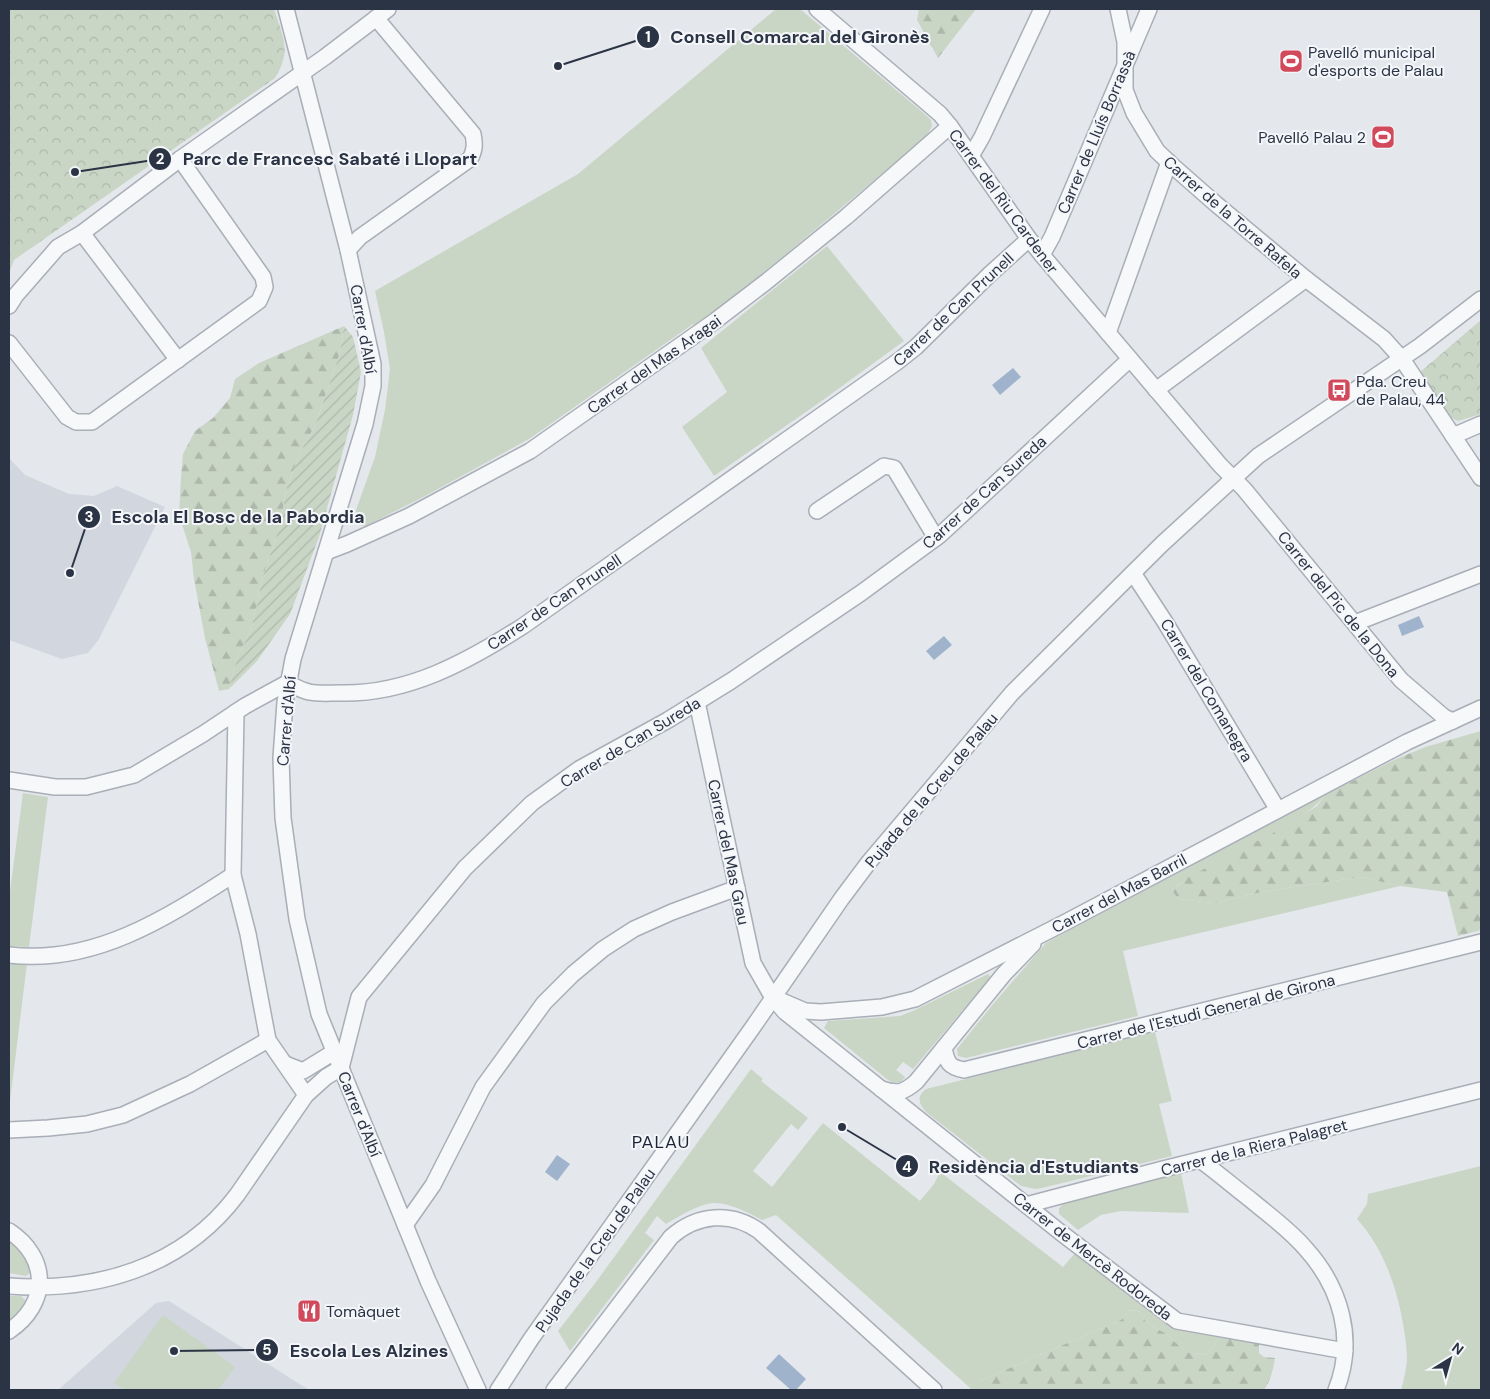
<svg xmlns="http://www.w3.org/2000/svg" width="1490" height="1399" font-family="'DM Sans',sans-serif">
	<style>
		.built { fill: #d2d6de }
		.grass { fill: #c9d6c5 }
		.forest { fill: url(#forest-firs) }
		.park { fill: url(#park-crowns) }
		.garden { fill: url(#garden-furrows) }
		.water { fill: #9fb4cc }
		.lines { fill: none; stroke-linecap: round; stroke-linejoin: round }
		.minor-casing { stroke: #a9aeb7; stroke-width: 18 }
		.minor { stroke: #f7f8fa; stroke-width: 15 }
		.labels { text-anchor: middle; stroke-width: 4; stroke-linejoin: round; paint-order: stroke }
		.poi-label { font-size: 16px; fill: #2b3445; stroke: #f4f6f9; text-anchor: start }
		.street-label { font-size: 16px; fill: #2b3445; stroke: #f4f6f9 }
		.neighbourhood-label { font-size: 18px; letter-spacing: 1px; fill: #1d2536; stroke: #f4f6f9 }
		.leader { fill: none; stroke: #2b3445; stroke-width: 2 }
		.callout-dot { fill: #2b3445; stroke: #f4f6f9; stroke-width: 2 }
		.mark-label { font-size: 15px; text-anchor: middle; font-weight: bold; fill: #fff }
		.callout-label { font-size: 18px; text-anchor: middle; font-weight: bold; fill: #2b3445; stroke: #f4f6f9; stroke-width: 4; stroke-linejoin: round; paint-order: stroke }
	</style>
	<defs>
		<pattern id="forest-firs" width="22" height="20" patternUnits="userSpaceOnUse" patternTransform="scale(1.25)"><rect width="22" height="20" fill="#c9d6c5"/><path d="M5 1l3.5 6h-7zM16 11l3.5 6h-7z" fill="#adb8ab"/></pattern>
		<pattern id="park-crowns" width="20" height="18" patternUnits="userSpaceOnUse" patternTransform="scale(1.25)"><rect width="20" height="18" fill="#c9d6c5"/><path d="M2 6a3 3 0 1 1 6 0M12 15a3 3 0 1 1 6 0" fill="none" stroke="#adb8ab"/></pattern>
		<pattern id="garden-furrows" width="10" height="10" patternUnits="userSpaceOnUse" patternTransform="scale(1.25)"><rect width="10" height="10" fill="#c9d6c5"/><path d="M-1 1l2-2M0 10L10 0M9 11l2-2" fill="none" stroke="#adb8ab"/></pattern>
	</defs>
	<rect width="100%" height="100%" fill="#e4e7ec"/>
	<!-- built -->
	<g class="built">
		<path d="M9,458L25,475L69,494L94,496L117,486L165,507L99,639L88,653L62,659L9,640Z"/>
		<path d="M169,1301L309,1390H58L156,1303Z"/>
	</g>
	<!-- grass -->
	<g class="grass">
		<path d="M776,9H800L927,116L931,120L932,126L926,137L738,294L696,327L693,324L529,439L427,495L368,525L363,526L356,523L355,518L356,510L375,457L385,410L390,369L384,332L375,291L578,174Z"/>
		<path d="M827,246L904,341L823,400L714,476L682,427L727,392L701,348Z"/>
		<path d="M23,793L48,797L29,947L9,946V899Z"/>
		<path d="M1325,795C1306,821 1246,848 1215,864C1200,872 1185,878 1172,890L1178,899L1214,903L1262,892L1360,877L1400,886L1123,951L1138,1016L966,1058L958,1056L957,1049L994,1003L1046,943Z"/>
		<path d="M9,962L27,963L9,1110Z"/>
		<path d="M988,974L990,976L989,979L913,1069L903,1062L896,1070L905,1077L901,1082H893L888,1080L824,1028L828,1021L900,1016L915,1010Z"/>
		<path d="M1155,1032L1172,1101L1159,1104L1172,1156L1042,1188L1035,1189L1021,1186L926,1112C919,1104 916,1096 926,1089Z"/>
		<path d="M751,1069L763,1079L761,1081L808,1118L798,1130L791,1124L753,1171L772,1187L823,1123L920,1201L934,1184L940,1172L1063,1267L1076,1252L1175,1328L1220,1337L1206,1355L1186,1352L1165,1333L1148,1324L1138,1311L1130,1310L1121,1320L968,1386L776,1215L762,1220C749,1213 729,1202 713,1203C699,1204 678,1217 666,1224L657,1216L645,1233L654,1240L570,1351L558,1331L596,1282Z"/>
		<path d="M1481,1166V1390H1401C1404,1380 1406,1370 1407,1360C1407,1352 1406,1344 1405,1336C1399,1294 1386,1251 1357,1219L1367,1204L1368,1194Z"/>
		<path d="M1181,1173L1189,1213L1121,1211L1101,1215L1078,1230L1059,1214V1208L1067,1201Z"/>
		<path d="M9,1239L31,1261V1272L26,1276L9,1273Z"/>
		<path d="M9,1296H21L26,1301L25,1310L9,1324Z"/>
		<path d="M163,1315L235,1367L218,1390H124L114,1383Z"/>
	</g>
	<!-- forest -->
	<g class="forest">
		<path d="M919,9H976L938,58L917,20Z"/>
		<path d="M344,326L340,353L315,426L303,447L287,486L280,525L263,576L251,630L237,658L229,689L219,691L205,638L194,579L191,552L179,515L181,477L183,454L195,431L213,418L230,398L235,379L259,363Z"/>
		<path d="M1481,731V930L1458,936L1447,892L1400,886L1360,877L1262,892L1214,903L1178,899L1172,890L1187,878L1286,826L1317,806L1325,795L1394,760L1425,747Z"/>
		<path d="M1130,1310L1138,1311L1148,1324L1165,1333L1186,1352L1206,1355L1220,1337L1259,1344V1353L1264,1357L1275,1358C1273,1370 1271,1380 1264,1390H972L968,1386L1121,1320Z"/>
	</g>
	<!-- park -->
	<g class="park">
		<path d="M9,9H274C283,38 292,50 275,78L14,260L9,274Z"/>
		<path d="M1481,320V414L1458,421L1450,417L1419,373Z"/>
	</g>
	<!-- garden -->
	<path class="garden" d="M344,326L353,337L361,372L353,415L319,537L290,614L257,661L229,689L237,658L251,630L263,576L280,525L287,486L303,447L315,426L340,353Z"/>
	<!-- water -->
	<g class="water">
		<path d="M1013,368L1021,377L1000,395L992,385Z"/>
		<path d="M1419,616L1424,627L1402,636L1398,625Z"/>
		<path d="M944,636L952,645L934,660L926,651Z"/>
		<path d="M557,1155L570,1164L557,1181L545,1172Z"/>
		<path d="M779,1354L806,1379L796,1390H791L766,1368Z"/>
	</g>
	<g class="lines">
		<!-- minor casing -->
		<g class="minor-casing">
			<g id="minor">
				<path d="M286,9L348,250L373,364V386L365,424L293,659L285,702L281,758L283,818L297,919L319,1014L428,1281L478,1390"/>
				<path d="M817,9L940,114L950,126L1029,239L1042,255L1220,465L1244,489L1401,680L1444,717L1453,721"/>
				<path d="M1118,9L1125,42V90L1134,113L1157,151L1175,168L1216,204L1306,279L1384,339L1402,359L1481,478"/>
				<path d="M971,156L982,137L1042,9"/>
				<path d="M82,233L178,360"/>
				<path d="M348,250L360,237L470,159C475,150 475,144 473,134L376,18"/>
				<path d="M1042,255L1052,237L1149,9"/>
				<path d="M9,306L16,295L58,247L82,233L180,159L325,57L388,9"/>
				<path d="M1108,333L1169,162"/>
				<path d="M9,343L67,417L76,422H92L259,301L265,287L263,277L180,159"/>
				<path d="M1156,390L1306,279"/>
				<path d="M1453,436L1481,424"/>
				<path d="M817,511L884,466L894,468L936,538"/>
				<path d="M326,552L347,544L409,516L530,451L715,321L766,282L846,217L950,126"/>
				<path d="M1133,573L1165,622L1278,810"/>
				<path d="M1355,623L1481,574"/>
				<path d="M697,702L753,963L773,998L785,1012L1060,1232L1177,1321L1345,1351"/>
				<path d="M236,712L233,875L248,934L268,1040L306,1095"/>
				<path d="M9,780L55,787H86L134,775L203,734L245,706L287,683C294,686 301,690 309,692C318,694 329,693 339,693C407,695 467,662 523,626L897,362L916,347L990,274L1029,239"/>
				<path d="M9,955C93,965 165,919 233,875"/>
				<path d="M777,999L805,1011L821,1012L882,1007L915,999L1066,922L1407,742L1481,708"/>
				<path d="M944,1048C947,1063 949,1067 964,1070L1481,942"/>
				<path d="M285,1064L303,1071L334,1052"/>
				<path d="M881,1089C898,1094 903,1093 916,1082L1004,974L1033,944"/>
				<path d="M9,1130L48,1128L87,1124L123,1115L190,1084L268,1040"/>
				<path d="M1200,1160C1218,1173 1234,1187 1251,1200C1270,1216 1290,1230 1306,1249C1341,1288 1356,1340 1336,1390"/>
				<path d="M1026,1205L1163,1169L1481,1090"/>
				<path d="M405,1225L433,1185L483,1087L544,1003L573,974L603,949L634,929L672,912L737,888"/>
				<path d="M9,1231C50,1258 49,1304 9,1331"/>
				<path d="M9,1286C96,1292 182,1268 237,1195L306,1095L326,1077L341,1068L359,997L465,868L532,803L579,769L668,720L731,681L861,593L940,535L1130,359"/>
				<path d="M498,1390L531,1339L753,1027L842,898L869,862L1012,693L1162,544L1258,456L1420,346L1481,299"/>
				<path d="M554,1390L671,1237C697,1214 731,1211 759,1231L934,1390"/>
			</g>
		</g>
		<!-- minor -->
		<use href="#minor" class="minor"/>
	</g>
	<!-- icons -->
	<defs>
		<g id="stadium-square" transform="scale(1.25)"><rect x="-9" y="-9" width="18" height="18" rx="4" fill="#d1495b" stroke="#f4f6f9"/><path d="M0-5a6.5 5 0 1 0 0 10a6.5 5 0 1 0 0-10ZM-3.5-1.8h7v3.6h-7Z" fill="#fff"/></g>
		<g id="bus-square" transform="scale(1.25)"><rect x="-9" y="-9" width="18" height="18" rx="4" fill="#d1495b" stroke="#f4f6f9"/><path d="M-5-6H5V4H4V6H2V4H-2V6H-4V4H-5ZM-3.5-4V0h7V-4ZM-3.5 1.2v1.5H-2V1.2ZM2 1.2v1.5H3.5V1.2Z" fill="#fff"/></g>
		<g id="restaurant-square" transform="scale(1.25)"><rect x="-9" y="-9" width="18" height="18" rx="4" fill="#d1495b" stroke="#f4f6f9"/><path d="M-5-6h1v4h1v-4h1v4h1v-4h1v5L-1.5 .5V6h-2V.5L-5-1ZM5-6V6H3V1.5H1.5Q1.5-4 5-6Z" fill="#fff"/></g>
	</defs>
	<g fill-rule="evenodd">
		<use href="#stadium-square" x="1291" y="61"/>
		<use href="#stadium-square" x="1383" y="137"/>
		<use href="#bus-square" x="1339" y="390"/>
		<use href="#restaurant-square" x="309" y="1311"/>
	</g>
	<g class="labels">
		<!-- poi labels -->
		<g class="poi-label">
			<text x="1308" y="58">Pavelló municipal<tspan x="1308" dy="18">d'esports de Palau</tspan></text>
			<text x="1366" y="143" text-anchor="end">Pavelló Palau 2</text>
			<text x="1356" y="387">Pda. Creu<tspan x="1356" dy="18">de Palau, 44</tspan></text>
			<text x="326" y="1317">Tomàquet</text>
		</g>
		<!-- street labels -->
		<g class="street-label">
			<text transform="translate(1096 132) rotate(-67)" y="6">Carrer de Lluís Borrassà</text>
			<text transform="translate(1004 201) rotate(54)" y="6">Carrer del Riu Cardener</text>
			<text transform="translate(1233 217) rotate(41)" y="6">Carrer de la Torre Rafela</text>
			<text transform="translate(953 309) rotate(-43)" y="6">Carrer de Can Prunell</text>
			<text transform="translate(364 329) rotate(80)" y="6">Carrer d'Albí</text>
			<text transform="translate(654 364) rotate(-35)" y="6">Carrer del Mas Aragai</text>
			<text transform="translate(984 492) rotate(-42)" y="6">Carrer de Can Sureda</text>
			<text transform="translate(554 602) rotate(-34)" y="6">Carrer de Can Prunell</text>
			<text transform="translate(1339 604) rotate(51)" y="6">Carrer del Pic de la Dona</text>
			<text transform="translate(1207 690) rotate(59)" y="6">Carrer del Comanegra</text>
			<text transform="translate(286 721) rotate(-85)" y="6">Carrer d'Albí</text>
			<text transform="translate(630 742) rotate(-31)" y="6">Carrer de Can Sureda</text>
			<text transform="translate(931 790) rotate(-50)" y="6">Pujada de la Creu de Palau</text>
			<text transform="translate(729 852) rotate(78)" y="6">Carrer del Mas Grau</text>
			<text transform="translate(1119 893) rotate(-28)" y="6">Carrer del Mas Barril</text>
			<text transform="translate(1206 1011) rotate(-14)" y="6">Carrer de l'Estudi General de Girona</text>
			<text transform="translate(360 1114) rotate(68)" y="6">Carrer d'Albí</text>
			<text transform="translate(1254 1147) rotate(-14)" y="6">Carrer de la Riera Palagret</text>
			<text transform="translate(595 1250) rotate(-55)" y="6">Pujada de la Creu de Palau</text>
			<text transform="translate(1093 1256) rotate(38)" y="6">Carrer de Mercè Rodoreda</text>
		</g>
		<!-- neighbourhood labels -->
		<g class="neighbourhood-label">
			<text x="661" y="1148">PALAU</text>
		</g>
	</g>
	<!-- callouts -->
	<path class="leader" d="M558 66L648 37M75 172L160 159M70 573L89 517M842 1127L907 1166M174 1351L267 1350"/>
	<g class="callout-dot">
		<circle cx="558" cy="66" r="5"/>
		<circle cx="75" cy="172" r="5"/>
		<circle cx="70" cy="573" r="5"/>
		<circle cx="842" cy="1127" r="5"/>
		<circle cx="174" cy="1351" r="5"/>
		<circle cx="648" cy="37" r="12"/>
		<circle cx="160" cy="159" r="12"/>
		<circle cx="89" cy="517" r="12"/>
		<circle cx="907" cy="1166" r="12"/>
		<circle cx="267" cy="1350" r="12"/>
	</g>
	<g class="mark-label">
		<text x="648" y="42">1</text>
		<text x="160" y="164">2</text>
		<text x="89" y="522">3</text>
		<text x="907" y="1172">4</text>
		<text x="267" y="1355">5</text>
	</g>
	<g class="callout-label">
		<text x="800" y="43">Consell Comarcal del Gironès</text>
		<text x="330" y="165">Parc de Francesc Sabaté i Llopart</text>
		<text x="238" y="523">Escola El Bosc de la Pabordia</text>
		<text x="1034" y="1173">Residència d'Estudiants</text>
		<text x="369" y="1357">Escola Les Alzines</text>
	</g>
	<!-- border -->
	<rect width="1490" height="1399" fill="none" stroke="#2b3445" stroke-width="20"/>
	<!-- north arrow -->
	<g transform="translate(1450 1359) rotate(37)" stroke="#f4f6f9" stroke-width="4" paint-order="stroke">
	<path d="M0-4L9 19L0 12L-9 19Z" fill="#2b3445"/>
	<text y="-8" font-size="14" font-weight="bold" text-anchor="middle" fill="#2b3445">N</text>
	</g>
</svg>
